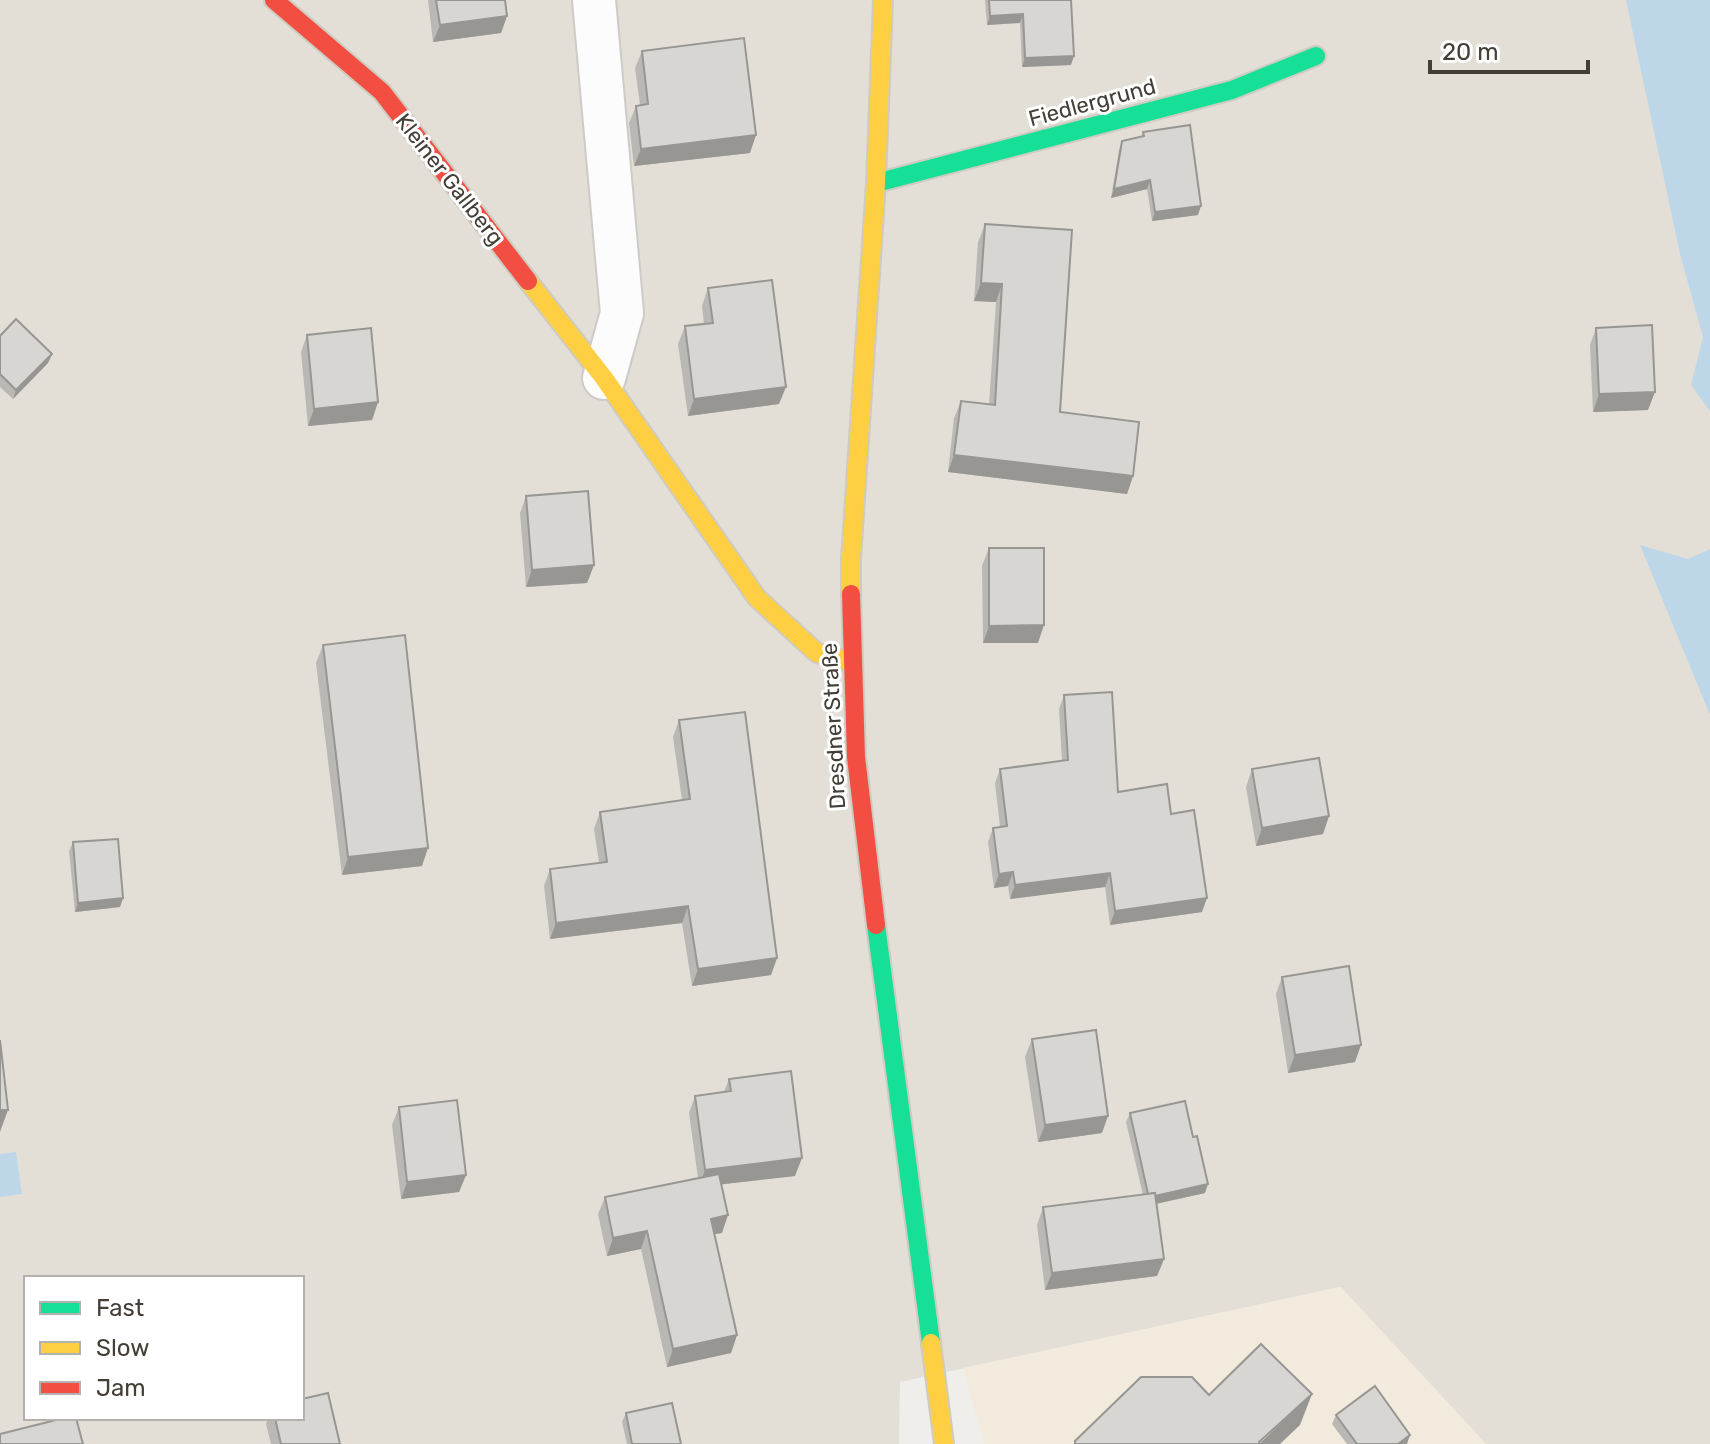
<svg xmlns="http://www.w3.org/2000/svg" width="1710" height="1444" font-family="Rubik,sans-serif">
	<style>
		.residential { fill: #e3dfd7; fill-rule: evenodd }
		.commercial { fill: #f1eadd }
		.water { fill: #bdd7e9 }
		.lines { fill: none; stroke-linecap: round; stroke-linejoin: round }
		.street-casing { stroke: #cdcbc7; stroke-width: 46 }
		.fast-casing { stroke: #cecbc1; stroke-width: 22 }
		.slow-casing { stroke: #cecbc1; stroke-width: 22 }
		.jam-casing { stroke: #cecbc1; stroke-width: 22 }
		.street { stroke: #fdfcfc; stroke-width: 42 }
		.fast { stroke: #16e098; stroke-width: 18 }
		.slow { stroke: #ffcf43; stroke-width: 18 }
		.jam { stroke: #f24e42; stroke-width: 18 }
		.wall { fill: #bab8b5 }
		.shaded-wall { fill: #979693 }
		.building { fill: #d8d6d2; stroke: #979693; stroke-width: 2 }
		.labels { text-anchor: middle; stroke-width: 6; stroke-linejoin: round; paint-order: stroke }
		.street-label { font-size: 22px; fill: #443f36; stroke: #fff }
	</style>
	<rect width="100%" height="100%" fill="#efeeea"/>
	<!-- residential -->
	<path class="residential" d="M0,0H1710V1444H1486L1340,1287L900,1382L899,1444H0ZM26,1278H302V1418H26Z"/>
	<!-- commercial -->
	<path class="commercial" d="M1341,1287L1486,1444H984L963,1368Z"/>
	<!-- water -->
	<g class="water">
		<path d="M1626,0H1710V411L1691,385L1703,337L1680,254Z"/>
		<path d="M1640,545L1688,559L1710,549V715Z"/>
		<path d="M16,1152L22,1194L0,1197V1154Z"/>
	</g>
	<g class="lines">
		<!-- street casing -->
		<g class="street-casing">
			<path id="street" d="M594,0L622,313L604,378"/>
		</g>
		<!-- fast casing -->
		<g class="fast-casing">
			<g id="fast">
				<path d="M876,183L1232,90L1316,56"/>
				<path d="M876,925L931,1343"/>
			</g>
		</g>
		<!-- slow casing -->
		<g class="slow-casing">
			<g id="slow">
				<path d="M528,281L604,378L757,598L817,653L852,662"/>
				<path d="M851,594V559L876,183L883,0"/>
				<path d="M931,1343L944,1444"/>
			</g>
		</g>
		<!-- jam casing -->
		<g class="jam-casing">
			<g id="jam">
				<path d="M274,0L382,92L528,281"/>
				<path d="M851,594L856,757L876,925"/>
			</g>
		</g>
		<!-- street -->
		<use href="#street" class="street"/>
		<!-- fast -->
		<use href="#fast" class="fast"/>
		<!-- slow -->
		<use href="#slow" class="slow"/>
		<!-- jam -->
		<use href="#jam" class="jam"/>
	</g>
	<!-- wall -->
	<g class="wall">
		<path d="M428,0H505L507,16L501,33L433,42Z"/>
		<path d="M985,0H1071V65L1022,67L1020,23L987,25Z"/>
		<path d="M642,51L750,153L634,166L629,123L636,106L640,105L635,68Z"/>
		<path d="M1143,132L1198,215L1152,221L1147,189L1111,198L1119,150L1122,141L1141,137Z"/>
		<path d="M985,224L1060,412L1133,476L1127,494L948,472L954,418L961,401L989,404L996,302L974,301L978,242Z"/>
		<path d="M708,288L779,404L688,416L678,344L685,326L704,324L702,306Z"/>
		<path d="M1596,328L1648,410L1593,412L1590,345Z"/>
		<path d="M307,335L378,402L372,420L308,426L301,352Z"/>
		<path d="M0,336L52,354L48,363L13,399L0,387Z"/>
		<path d="M526,496L594,565L587,583L526,587L520,513Z"/>
		<path d="M989,548L1038,643H983L982,566Z"/>
		<path d="M323,645L422,866L342,875L316,663Z"/>
		<path d="M1064,695L1118,792L1171,814L1202,912L1110,925L1105,887L1010,899L1008,886L994,888L988,842L993,828L1000,827L995,783L1000,769L1062,761L1059,709Z"/>
		<path d="M679,720L777,958L771,975L692,986L682,923L550,939L544,886L550,869L599,863L594,829L600,812L682,800L673,737Z"/>
		<path d="M1252,769L1329,816L1323,834L1256,846L1246,787Z"/>
		<path d="M73,842L123,898L120,907L75,912L69,851Z"/>
		<path d="M1282,977L1355,1062L1288,1073L1276,994Z"/>
		<path d="M1032,1039L1102,1133L1038,1142L1025,1057Z"/>
		<path d="M729,1079L795,1176L722,1184V1233L714,1234L737,1335L731,1353L667,1367L641,1249L607,1256L598,1214L605,1197L698,1178L689,1113L695,1096L724,1092Z"/>
		<path d="M399,1107L466,1175L459,1192L401,1199L392,1125Z"/>
		<path d="M1130,1113L1205,1193L1156,1204L1164,1259L1157,1276L1045,1290L1037,1225L1043,1207L1143,1195L1126,1122Z"/>
		<path d="M626,1413L681,1444H627L622,1422Z"/>
		<path d="M1336,1415L1407,1444H1347L1332,1424Z"/>
		<path d="M268,1418H302L340,1444H271L266,1424Z"/>
	</g>
	<!-- shaded-wall -->
	<g class="shaded-wall">
		<path d="M1023,14L1020,23L987,25L990,16Z"/>
		<path d="M507,16L501,33L433,42L440,25Z"/>
		<path d="M1074,56L1071,65L1022,67L1025,58Z"/>
		<path d="M756,135L750,153L634,166L641,149Z"/>
		<path d="M1150,180L1147,189L1111,198L1114,189Z"/>
		<path d="M1201,206L1198,215L1152,221L1155,212Z"/>
		<path d="M981,283L1002,284L996,302L974,301Z"/>
		<path d="M52,354L48,363L13,399L16,390Z"/>
		<path d="M786,387L779,404L688,416L694,399Z"/>
		<path d="M1655,392L1648,410L1593,412L1599,394Z"/>
		<path d="M378,402L372,420L308,426L314,409Z"/>
		<path d="M954,455L1133,476L1127,494L948,472Z"/>
		<path d="M594,565L587,583L526,587L532,570Z"/>
		<path d="M1044,625L1038,643H983L989,626Z"/>
		<path d="M1329,816L1323,834L1256,846L1262,828Z"/>
		<path d="M428,848L422,866L342,875L348,857Z"/>
		<path d="M1013,872L1008,886L994,888L999,874Z"/>
		<path d="M1110,873L1105,887L1010,899L1015,885Z"/>
		<path d="M123,898L120,907L75,912L78,903Z"/>
		<path d="M1207,898L1202,912L1110,925L1115,911Z"/>
		<path d="M688,906L682,923L550,939L556,923Z"/>
		<path d="M777,958L771,975L692,986L698,969Z"/>
		<path d="M1361,1045L1355,1062L1288,1073L1295,1055Z"/>
		<path d="M0,1110H8L0,1132Z"/>
		<path d="M1108,1116L1102,1133L1038,1142L1045,1125Z"/>
		<path d="M802,1158L795,1176L699,1187L705,1170Z"/>
		<path d="M466,1175L459,1192L401,1199L407,1182Z"/>
		<path d="M1208,1184L1205,1193L1146,1206L1149,1197Z"/>
		<path d="M728,1215L722,1233L704,1236L711,1219Z"/>
		<path d="M647,1231L641,1249L607,1256L613,1238Z"/>
		<path d="M1164,1259L1157,1276L1045,1290L1052,1273Z"/>
		<path d="M737,1335L731,1353L667,1367L673,1349Z"/>
		<path d="M1312,1394L1300,1425L1280,1444H1259Z"/>
		<path d="M1410,1435L1407,1444H1398Z"/>
	</g>
	<!-- building -->
	<g class="building">
		<path d="M436,0H505L507,16L440,25Z"/>
		<path d="M989,0H1071L1074,56L1025,58L1023,14L990,16Z"/>
		<path d="M744,38L756,135L641,149L636,106L648,104L642,51Z"/>
		<path d="M1190,125L1201,206L1155,212L1150,180L1114,189L1122,141L1144,136L1143,132Z"/>
		<path d="M985,224L1072,230L1060,412L1139,422L1133,476L954,455L961,401L995,405L1002,284L981,283Z"/>
		<path d="M772,280L786,387L694,399L685,326L713,323L708,288Z"/>
		<path d="M16,319L52,354L16,390L0,374V336Z"/>
		<path d="M1652,325L1655,392L1599,394L1596,328Z"/>
		<path d="M371,328L378,402L314,409L307,335Z"/>
		<path d="M588,491L594,565L532,570L526,496Z"/>
		<path d="M989,548H1044V625L989,626Z"/>
		<path d="M405,635L428,848L348,857L323,645Z"/>
		<path d="M1112,692L1118,792L1167,784L1171,814L1194,810L1207,898L1115,911L1110,873L1015,885L1013,872L999,874L993,828L1007,826L1000,769L1068,760L1064,695Z"/>
		<path d="M745,712L777,958L698,969L688,906L556,923L550,869L607,862L600,812L690,799L679,720Z"/>
		<path d="M1319,758L1329,816L1262,828L1252,769Z"/>
		<path d="M118,839L123,898L78,903L73,842Z"/>
		<path d="M1349,966L1361,1045L1295,1055L1282,977Z"/>
		<path d="M1096,1030L1108,1116L1045,1125L1032,1039Z"/>
		<path d="M0,1040L8,1110H0Z"/>
		<path d="M791,1071L802,1158L705,1170L695,1096L731,1091L729,1079Z"/>
		<path d="M457,1100L466,1175L407,1182L399,1107Z"/>
		<path d="M1185,1101L1193,1137L1197,1136L1208,1184L1155,1196V1193L1148,1194L1130,1113Z"/>
		<path d="M719,1174L728,1215L711,1219L737,1335L673,1349L647,1231L613,1238L605,1197Z"/>
		<path d="M1155,1193L1164,1259L1052,1273L1043,1207Z"/>
		<path d="M1261,1344L1312,1394L1259,1442V1444H1075V1441L1141,1377H1192L1209,1395Z"/>
		<path d="M1375,1386L1410,1435L1398,1444H1357L1336,1415Z"/>
		<path d="M328,1393L340,1444H281L275,1418H302V1399Z"/>
		<path d="M672,1403L681,1444H632L626,1413Z"/>
		<path d="M64,1418H76L83,1444H0V1434Z"/>
	</g>
	<g class="labels">
		<!-- street labels -->
		<g class="street-label">
			<text transform="translate(1092 102) rotate(-15)" y="8">Fiedlergrund</text>
			<text transform="translate(450 179) rotate(52)" y="8">Kleiner Gallberg</text>
			<text transform="translate(833 726) rotate(-93)" y="8">Dresdner Straße</text>
		</g>
	</g>
	<!-- legend -->
	<rect x="24" y="1276" width="280" height="144" fill="#ffffff" stroke="#b4b2af" stroke-width="2"/>
	<rect x="40" y="1302" width="40" height="12" fill="#16e098" stroke="#b4b2af" stroke-width="2"/>
	<text x="96" y="1316" font-size="24" fill="#443f36">Fast</text>
	<rect x="40" y="1342" width="40" height="12" fill="#ffcf43" stroke="#b4b2af" stroke-width="2"/>
	<text x="96" y="1356" font-size="24" fill="#443f36">Slow</text>
	<rect x="40" y="1382" width="40" height="12" fill="#f24e42" stroke="#b4b2af" stroke-width="2"/>
	<text x="96" y="1396" font-size="24" fill="#443f36">Jam</text>
	<!-- scale -->
	<path d="M1430 60v12h158v-12" fill="none" stroke="#443f36" stroke-width="4"/>
	<text x="1442" y="60" font-size="24" fill="#443f36" stroke="#ffffff" stroke-width="6" paint-order="stroke">20 m</text>
</svg>
